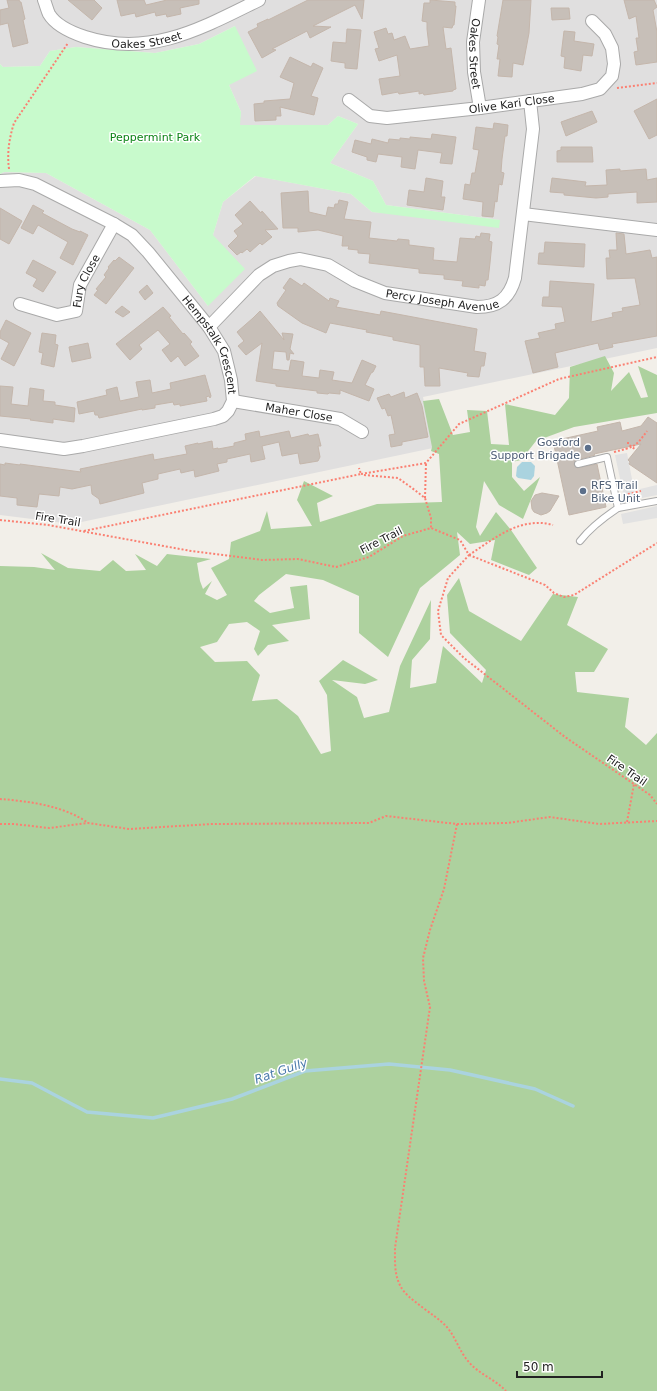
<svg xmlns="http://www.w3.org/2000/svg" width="657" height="1391" font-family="'DejaVu Sans',sans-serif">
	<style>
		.residential { fill: #e0dfdf }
		.forest { fill: #add19e }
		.park { fill: #c8facc }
		.parking { fill: #e2e2e2 }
		.water { fill: #aad3df }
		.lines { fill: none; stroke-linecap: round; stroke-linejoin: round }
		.stream { stroke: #aad3df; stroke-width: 3.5 }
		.building { fill: #c7bfb8; stroke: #c4b6ab }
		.service-casing { stroke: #a9a9a9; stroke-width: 8 }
		.minor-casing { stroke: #a9a9a9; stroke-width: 14 }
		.path { stroke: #fa8072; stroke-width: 2; stroke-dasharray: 2 2; stroke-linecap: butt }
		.service { stroke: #fff; stroke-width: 6 }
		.minor { stroke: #fff; stroke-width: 12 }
		.service-dot { fill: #5c6f8a; stroke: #fff; stroke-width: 1.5 }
		.labels { text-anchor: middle; stroke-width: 3; stroke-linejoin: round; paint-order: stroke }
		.street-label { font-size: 11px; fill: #222; stroke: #fff }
		.park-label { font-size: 11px; fill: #0c8416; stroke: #fff }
		.service-label { font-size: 11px; fill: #4e5e75; stroke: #fff; text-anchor: end }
		.water-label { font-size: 12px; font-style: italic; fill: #4a7aab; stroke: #fff }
	</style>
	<rect width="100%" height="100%" fill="#f2efe9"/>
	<!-- residential -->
	<path class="residential" d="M0,0H657V348L423,397L433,448L72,524L0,515V174L4,172L46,173L150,230L208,306L213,235L223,202L256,176L351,194L372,212L500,220L386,205L373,181L330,163L358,124L338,116L328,125H239L241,112L229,85L235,26L199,44L155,53L76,47L50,51L40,66L3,67L0,64Z"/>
	<!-- forest -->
	<path class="forest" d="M605,356L614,373L611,391L629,372L641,398L648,397L638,366L657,375V413L574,427L536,441L521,460L512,462V477L524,491L540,477L523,519L499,505L484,481L476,527L480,536L496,512L511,530L537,568L529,575L491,560L495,540L470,544L457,532L460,555L420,588L388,657L359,633V596L323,580L286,574L259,595L254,601L270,613L294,608L290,587L307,585L310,619L272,625L289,641L268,645L258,656L254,649L260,631L247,622L229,624L217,642L200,647L215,662L247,661L260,675L252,701L277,699L298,716L321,754L331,751L327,695L319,681L343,660L378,680L365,684L332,680L357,697L364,718L389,712L400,666L431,600L430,639L412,660L410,688L436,683L443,646L482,683L486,670L450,633L447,595L459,578L469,611L521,641L553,594L578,597L567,625L608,649L594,672H575L577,692L629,698L625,727L646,745L657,733V1391H0V566L34,567L55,570L41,553L68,568L100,571L113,560L126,571L146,570L135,554L157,566L167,554L211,559L197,563L200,581L203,589L212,581L205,594L217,600L227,595L211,568L229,559L231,542L260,531L267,511L271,529L312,526L297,500L304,481L333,496L317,503L320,522L377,504L442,502L439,454L431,451L432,447L423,401L439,399L453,435L470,432L467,410L487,411L491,444L509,445L505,404L555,415L569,398L570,367Z"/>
	<!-- park -->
	<path class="park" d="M235,26L257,71L229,85L241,112L240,125H328L338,116L358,124L330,163L373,181L386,205L500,220L499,228L372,212L351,194L255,176L223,202L213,235L245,269L208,306L150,230L46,173L4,172L0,174V64L3,67L40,66L50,51L76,47L155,53L199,44Z"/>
	<!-- parking -->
	<g class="parking">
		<path d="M627,453L636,500L625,502L615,455Z"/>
		<path d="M657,485V495L642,498L640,489Z"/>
		<path d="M657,506V518L623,524L621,514Z"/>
	</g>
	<!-- water -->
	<path class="water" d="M522,462H531L535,466L534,476L531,480L518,478L516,476L517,467Z"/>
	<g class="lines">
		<!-- stream -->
		<path class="stream" d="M0,1079L32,1083L87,1112L153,1118L232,1099L305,1071L389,1064L450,1070L535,1089L573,1106"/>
	</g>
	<!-- building -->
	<g class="building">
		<path d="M7,0H19L20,2H21L25,19L23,20L28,43L13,47L8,23L0,25V10L9,8Z"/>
		<path d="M68,0H94L102,8L92,20Z"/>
		<path d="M117,0H144L146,5L167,0H199V4L180,8L181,14L167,17L166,14L156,16L155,12L136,17L135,13L121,16Z"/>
		<path d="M308,0H364L362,19L355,5L313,26L331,27L310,38L307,31L272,49L276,50L262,58L248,32L258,27L257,24L268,19V20Z"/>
		<path d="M430,0L455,2V6H456L454,25H453L452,28L443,27L446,49L451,48L456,89L453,90V91L424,95L423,93L419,94V91L399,94L398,92L382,95L379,79L400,76L397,55L379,61L375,49L379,48L374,32L386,28L388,34L392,33L394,40L405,36L410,49L429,46L427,29V22L422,21L424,3H430Z"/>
		<path d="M503,0H531L529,33L523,65L513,63L512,77L498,76L500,59H497L499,45L497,44L498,37L497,36Z"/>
		<path d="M624,0H654L657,7L653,10L657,32V62L636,65L634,52L638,51L636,38H639L636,16L629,19Z"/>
		<path d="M551,8H569L570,19L552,20Z"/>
		<path d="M347,29L361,30L357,69L345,68V63L331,61L333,42L346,43Z"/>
		<path d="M564,31L575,32L574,41L594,44L592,56L583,55L581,71L564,68L565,57L561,56Z"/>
		<path d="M290,57L311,67L313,63L323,68L311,96L318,98L314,115L280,107L281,116H276V120L255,121L254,104L264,103V101L290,99L294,83L280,77Z"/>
		<path d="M657,99V135L649,139L634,111Z"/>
		<path d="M592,111L597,122L566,136L561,122Z"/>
		<path d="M494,123L508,125L507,136H505L502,159L501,172L504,173L502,185L499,184L497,202L495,201L493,217L482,216L483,202L463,199L465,184L470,185L472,173H475L479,150L473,149L476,127L493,129Z"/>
		<path d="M432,134L456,137L452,164L440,163L442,153L418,150L415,169L401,167L402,157L378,154L376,162L367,160V157L352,152L355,140L371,144L372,139L388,143L389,139L400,140V138L410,139V137L431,139Z"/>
		<path d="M561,147H592L593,162H557V151L561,150Z"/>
		<path d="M620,169V171L646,169L647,180L657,178V202L637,203V192L608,194V197L596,198L564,195V193L550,192L552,178L586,182L585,186L607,185L606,170Z"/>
		<path d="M426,178L443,181L441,197H445L443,210L407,205L409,190L424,192Z"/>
		<path d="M308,191L309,212L326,216L328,207L334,208L335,204H338L339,200L348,202L344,219L371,222L369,238L397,241L398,239L409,240V245L434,248L433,260L457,262L460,238L475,239L476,236L480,237L481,233L490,234L489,241L492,242L490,263L488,280H486L485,286L479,285V288L462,286L463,281L444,279V275L419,273V269L369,263L370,254L358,253V250L348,249L349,246H342L343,236L318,230L298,232V228H283L281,193Z"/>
		<path d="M250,201L261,213L262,211L278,229L265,230L272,237L262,245L260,243L250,252L247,249L242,253L241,252L237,255L228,246L238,236L234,231L243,224L235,215Z"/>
		<path d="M33,205L44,211L42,213L72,229L80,232V231L88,235L73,265L60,258L68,242L38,225L33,234L21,228Z"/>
		<path d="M0,208L22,221L9,244L0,239Z"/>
		<path d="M616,233L624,234L626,254L650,250L652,258L657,257V336L612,344L613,347L600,350L598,343L555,353L558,367L533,373L525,341L540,338L538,333L556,329L555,324L565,322L562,307L542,306L543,297H549L550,281L594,284L591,322L613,317L612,313L623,311L622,308L640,305L635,278L607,279L606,258H610L609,250H617Z"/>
		<path d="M545,242L585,244L584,267L538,264L539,253H544Z"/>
		<path d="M119,257L134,268L106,304L94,295L98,290L96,289L106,277L104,275L109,268L108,267L114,260L115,261Z"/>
		<path d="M33,260L56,272L43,292L33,286L37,279L26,273Z"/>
		<path d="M290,278L302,286L304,283L329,301L330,298L339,301L336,307L380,315L381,311L477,329L474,351L486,353L484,366H481L479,377L467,376L468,373L439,368L440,386H425L424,367H420V345L393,340V337L366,332L367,330L330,323L326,333L302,323L278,306L277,303L286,290L283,288Z"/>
		<path d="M147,285L153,293L145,300L139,292Z"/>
		<path d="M122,306L130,312L123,317L115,312Z"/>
		<path d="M163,307L171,316L169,317L183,334L184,333L192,342L190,344L199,356L185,366L178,356L171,362L162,350L170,344L158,330L139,345L142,349L130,360L116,344Z"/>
		<path d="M260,311L284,340L282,333L293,334L290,349L294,354L290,353L289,360H287L286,352L274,351L272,369L289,371L291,360L304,362L302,376L319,378L320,370L334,372L332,380L352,383L362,360L376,366L373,372L371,373L365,385L374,389L369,401L340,390V394L329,393L328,394L317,393V391L276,386V384L256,381L262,343L246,355L238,346L244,341L237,332L253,318Z"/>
		<path d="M6,320L31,333L14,366L1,359L9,343L0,338V332Z"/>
		<path d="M42,333L56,335L55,344L58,345L54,367L41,364L43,353L39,352Z"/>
		<path d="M88,343L91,358L72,362L69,347Z"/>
		<path d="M205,375L211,396L210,398L209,396L206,397L207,401L180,406V404L174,405L173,402L155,405V408L142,410V409L99,418L98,415H95L94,411L79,414L77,402L107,395L106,390L117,387L120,401L139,397L136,382L150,380L152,393L171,389L170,383Z"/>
		<path d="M0,386L13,387L11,404L28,406L30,388L44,390L43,401L55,402V405L75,408L74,422L53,419V423L30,420L31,419L0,416Z"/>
		<path d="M404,392L405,398L417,393L422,406L428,437L402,442V445L391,447L389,435L395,434L391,415L388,416L385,408L382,409L377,398L389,394L391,397Z"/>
		<path d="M648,417L657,423V483L629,464L630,462L628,460L641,444L594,454L595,455L577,460L575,461L574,465L577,468L597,464L606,507L569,515L553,441L598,431L597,427L620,422L622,431L641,426Z"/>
		<path d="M259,431L260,437L289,431L291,438L308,434L309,436L318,434L321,446H318L320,457L318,461L300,464L298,453L282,456L279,442L262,446L265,459L251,462L250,454L227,459V462L217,464L219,471L195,477L194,470L181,473L180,469L158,474V479L142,483L144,493L100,504L99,499L92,494L91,485L72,489L60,487L59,496L39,494L37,507L17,505V498L0,496V464L5,465V463L20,465V464L81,472L80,469L153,454L154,460L187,454L185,446L198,443V444L212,441L213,449L218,448V449L234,446V443L246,440L245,434Z"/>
		<path d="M542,493L559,496L550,511L547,513L541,515L534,512L532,509L531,501L535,495Z"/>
	</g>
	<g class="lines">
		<!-- service casing -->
		<g class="service-casing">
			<g id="service">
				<path d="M578,464L607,457L618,508L657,501"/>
				<path d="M580,541C591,527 603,518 618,508"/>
			</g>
		</g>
		<!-- minor casing -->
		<g class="minor-casing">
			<g id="minor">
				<path id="s1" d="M44,0C46,5 47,10 49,14C56,26 73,33 85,37C150,58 202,28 259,0"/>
				<path id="s2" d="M479,0L473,42L474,72L480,108"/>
				<path id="s3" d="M349,100L370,116L387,118L480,108L582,94L600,89L612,76L614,64L612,48L605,34L592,21"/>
				<path id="s4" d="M0,181L19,180L35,184L114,224L132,235L148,252L209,327L224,351L231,380L233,401L228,411L223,416L214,419L83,446L64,449L0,440"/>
				<path d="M523,214L657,230"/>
				<path id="s5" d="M20,304L57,315L76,311L80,285L114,224"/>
				<path id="s6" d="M209,327L259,275L273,266L289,261L300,259L328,265L355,281L385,293L477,307C498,307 509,299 515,278L533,129L530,101"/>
				<path id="s7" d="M233,401L340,419L362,432"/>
			</g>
		</g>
		<!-- path -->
		<g class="path">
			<path d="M617,88L657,83"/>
			<path d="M9,169C7,153 9,139 14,123L68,43"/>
			<path d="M628,442V444L636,450"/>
			<path d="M614,452C633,447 635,448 647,431"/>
			<path d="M361,474L426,463L459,424L559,379L657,357"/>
			<path d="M364,475L398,478L412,488L425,498L431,518V528"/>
			<path d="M624,495L641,491"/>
			<path d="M425,498L426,463"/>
			<path d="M0,520L48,525L191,551L262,560L298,559L336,567L369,557L403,536L431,528L460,540L469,555L448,578L438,611L441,635L464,658L565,737L650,795L657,804"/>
			<path d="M84,531L361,474L359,468"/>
			<path d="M469,555L545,585L554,593L564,597L574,595L657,543"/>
			<path d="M469,555C495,538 521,516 553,525"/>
			<path d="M0,799C28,801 65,806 88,823"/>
			<path d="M627,822L634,784"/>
			<path d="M0,824H14L49,828L88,823L129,829L212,824L369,823L386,816L457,824L507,823L550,817L599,824L657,821"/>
			<path d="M457,824L444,889L430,930L423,958L424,981L430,1007L395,1248C395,1261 394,1275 401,1287C406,1298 435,1315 445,1325C455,1335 459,1351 468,1361C478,1374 495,1379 506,1391"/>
		</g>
		<!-- service -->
		<use href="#service" class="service"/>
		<!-- minor -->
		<use href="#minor" class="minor"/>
	</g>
	<!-- markers -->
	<g class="service-dot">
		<circle cx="588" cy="448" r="4"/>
		<circle cx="583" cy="491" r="4"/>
	</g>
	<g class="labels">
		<!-- street labels -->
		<g class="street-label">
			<text dy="4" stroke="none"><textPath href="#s1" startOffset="121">Oakes Street</textPath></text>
			<text dy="4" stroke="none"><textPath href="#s2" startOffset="54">Oakes Street</textPath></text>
			<text dy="4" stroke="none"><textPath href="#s3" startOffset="169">Olive Kari Close</textPath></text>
			<text dy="4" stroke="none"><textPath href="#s5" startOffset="90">Fury Close</textPath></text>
			<text dy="4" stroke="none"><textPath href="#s6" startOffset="267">Percy Joseph Avenue</textPath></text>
			<text dy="4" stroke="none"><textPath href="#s4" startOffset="282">Hempstalk Crescent</textPath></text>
			<text dy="4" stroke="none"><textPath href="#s7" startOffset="67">Maher Close</textPath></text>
			<text transform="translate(58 519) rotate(9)" y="4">Fire Trail</text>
			<text transform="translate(381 540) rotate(-27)" y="4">Fire Trail</text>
			<text transform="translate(627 770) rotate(35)" y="4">Fire Trail</text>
		</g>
		<!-- park labels -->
		<g class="park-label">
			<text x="155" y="141">Peppermint Park</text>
		</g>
		<!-- service labels -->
		<g class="service-label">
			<text x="580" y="446">Gosford<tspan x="580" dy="13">Support Brigade</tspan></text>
			<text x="591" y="489" text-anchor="start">RFS Trail<tspan x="591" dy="13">Bike Unit</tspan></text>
		</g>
		<!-- water labels -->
		<g class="water-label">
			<text transform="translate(281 1071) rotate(-19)" y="4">Rat Gully</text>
		</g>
	</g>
	<!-- scale -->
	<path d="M517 1371v6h85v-6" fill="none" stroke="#222222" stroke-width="2"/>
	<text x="523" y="1371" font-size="12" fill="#222222" stroke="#ffffff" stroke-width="3" paint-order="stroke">50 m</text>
</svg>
